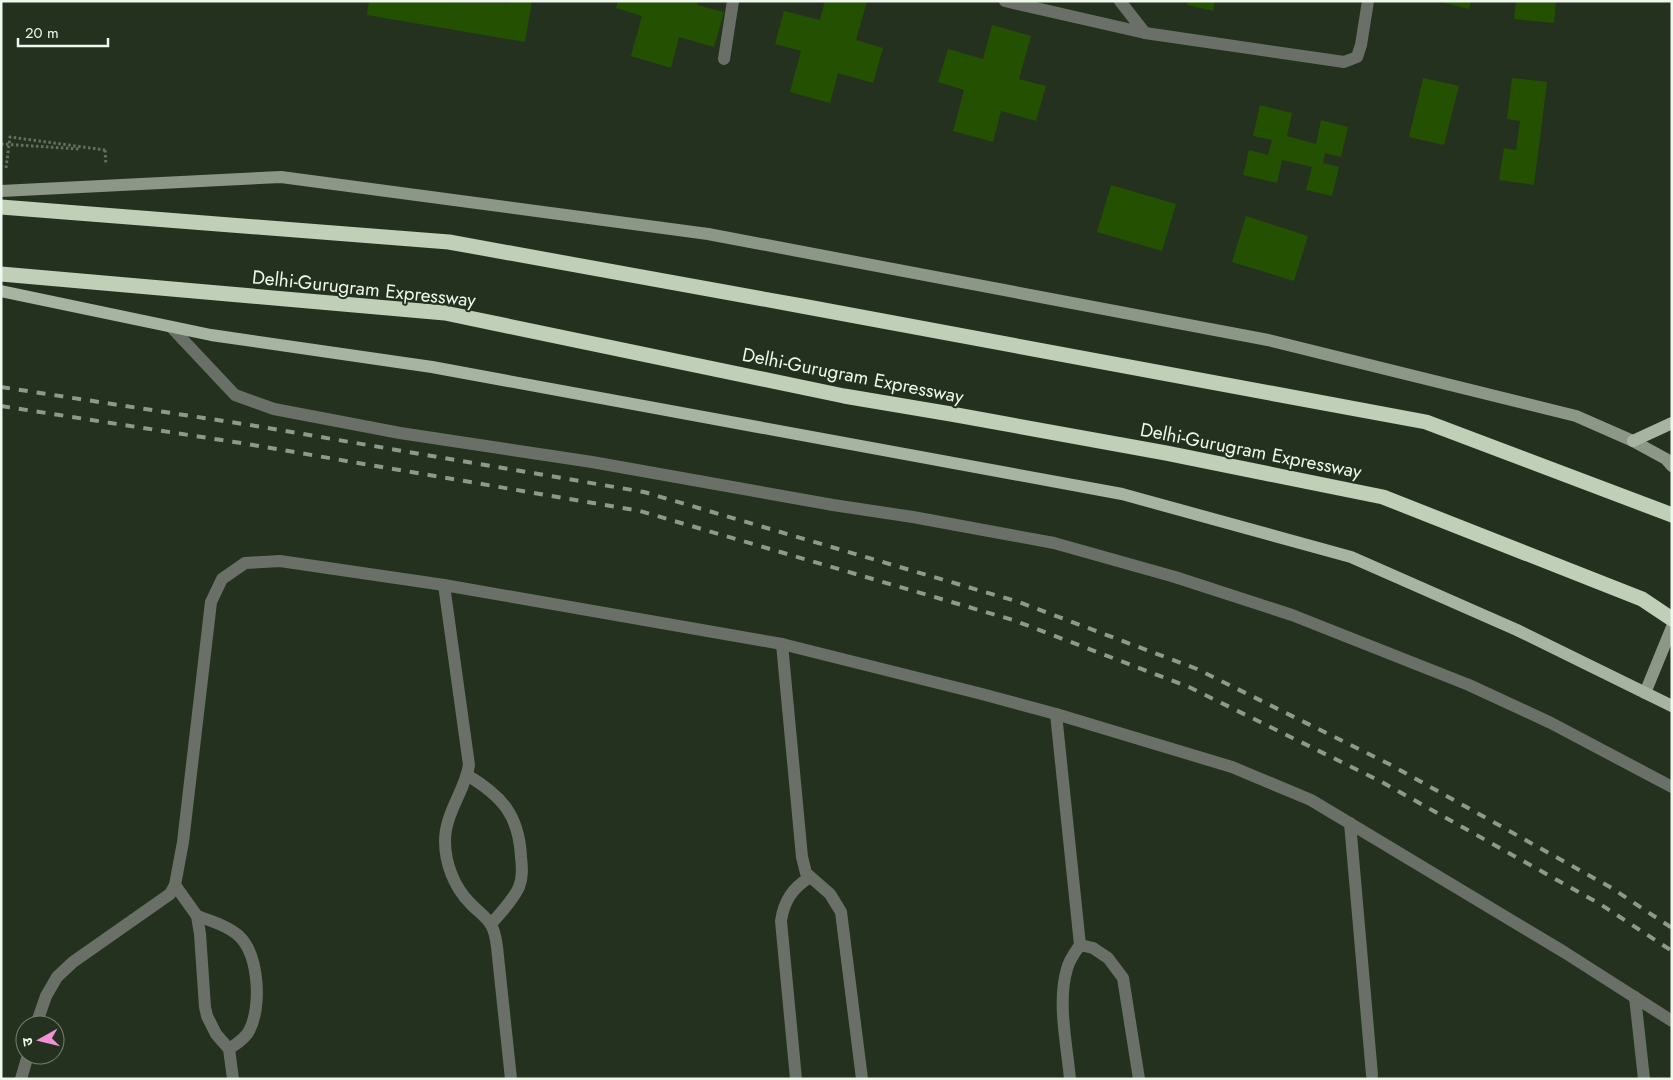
<svg xmlns="http://www.w3.org/2000/svg" width="1673" height="1080" font-family="Jost,'Noto Sans Devanagari',sans-serif">
	<style>
		.building { fill: #235101 }
		.lines { fill: none; stroke-linecap: round; stroke-linejoin: round }
		.path { stroke: #636f5f; stroke-width: 3; stroke-dasharray: 2.5 2.5; stroke-linecap: butt }
		.service { stroke: #6a7067; stroke-width: 12 }
		.minor { stroke: #6a7067; stroke-width: 12 }
		.tertiary { stroke: #6a7067; stroke-width: 12 }
		.secondary { stroke: #8c9788; stroke-width: 12 }
		.primary { stroke: #a7b4a1; stroke-width: 12 }
		.motorway { stroke: #bfcfb8; stroke-width: 15 }
		.rail { stroke: #8e998a; stroke-width: 4; stroke-dasharray: 9 9; stroke-linecap: butt }
		.labels { text-anchor: middle; stroke-width: 4; stroke-linejoin: round; paint-order: stroke }
		.street-label { font-size: 19px; fill: #eff8ec; stroke: #24311f }
	</style>
	<rect width="100%" height="100%" fill="#24311f"/>
	<!-- building -->
	<g class="building">
		<path d="M369,1L510,3V1H532L525,42L367,15Z"/>
		<path d="M618,1H698L697,5L724,12L714,47L679,37L671,68L631,56L642,16L616,8Z"/>
		<path d="M825,1H867L856,40L883,48L873,83L838,73L830,103L790,92L801,51L775,44L784,11L820,20Z"/>
		<path d="M1188,1H1215L1213,11L1187,5Z"/>
		<path d="M1437,1H1471L1469,9Z"/>
		<path d="M1516,1H1556L1554,23L1514,19Z"/>
		<path d="M992,25L1031,36L1019,79L1046,86L1036,121L1001,111L993,142L953,131L964,90L938,82L948,49L983,59Z"/>
		<path d="M1423,78L1459,86L1444,145L1409,137Z"/>
		<path d="M1512,78L1547,82L1534,185L1499,180L1504,148L1516,150L1520,121L1507,119Z"/>
		<path d="M1260,105L1292,113L1287,136L1316,144L1321,120L1348,127L1341,157L1325,153L1323,163L1339,167L1332,196L1306,190L1312,167L1282,160L1277,183L1243,175L1249,150L1268,155L1272,140L1253,136Z"/>
		<path d="M1111,185L1176,204L1162,251L1097,232Z"/>
		<path d="M1246,216L1308,236L1294,281L1232,262Z"/>
	</g>
	<g class="lines">
		<!-- path -->
		<g class="path">
			<path d="M1,144L80,149"/>
			<path d="M105,150L106,165"/>
			<path d="M6,168L10,137L105,150"/>
		</g>
		<!-- service -->
		<g class="service">
			<path d="M1005,1L1145,33L1344,62L1357,57L1361,45L1368,1"/>
			<path d="M1120,1L1145,33"/>
			<path d="M724,59L733,1"/>
		</g>
		<!-- minor -->
		<g class="minor">
			<path d="M444,585L469,765C465,791 445,813 445,841C445,863 454,887 470,903C476,910 487,917 491,925C495,931 496,940 497,947L511,1079"/>
			<path d="M782,644L802,857L806,873L830,894L841,912L862,1079"/>
			<path d="M1056,714L1080,945C1075,952 1069,960 1067,969C1057,1002 1067,1045 1070,1079"/>
			<path d="M467,775C502,796 519,815 521,857C522,867 523,877 519,887C513,901 500,913 491,924"/>
			<path d="M1350,823L1372,1075"/>
			<path d="M175,885L197,916L200,934L205,1007L207,1016L216,1034L229,1049L233,1079"/>
			<path d="M197,916C211,921 228,926 239,936C259,955 262,1007 249,1031C245,1039 236,1044 229,1049"/>
			<path d="M1080,945L1093,948L1108,958L1123,978L1139,1079"/>
			<path d="M1635,997L1644,1079"/>
			<path d="M36,1025L46,996L57,977L73,962L170,894L175,885L183,842L211,602L222,579L245,563L280,561L444,585L782,644L982,694L1056,714L1232,767L1311,800L1564,952L1672,1021"/>
			<path d="M21,1079L28,1055"/>
			<path d="M796,1079L781,921C784,900 793,888 810,877"/>
		</g>
		<!-- tertiary -->
		<path class="tertiary" d="M171,327L235,395L274,409L400,433L592,462L833,505L913,517L1054,543L1175,577L1292,615L1469,685L1551,723L1672,787"/>
		<!-- secondary -->
		<g class="secondary">
			<path d="M1,191L281,177L708,234L1268,340L1576,416L1633,441L1666,459L1672,466"/>
			<path d="M1645,693L1672,627"/>
		</g>
		<!-- primary -->
		<g class="primary">
			<path d="M1,291L211,335L432,367L1122,494L1351,557L1517,630L1672,706"/>
			<path d="M1633,441L1672,423"/>
		</g>
		<!-- motorway -->
		<g class="motorway">
			<path d="M1,207L449,242L802,306L1426,422L1672,515"/>
			<path d="M1,274L445,313L844,396L951,414L1166,453L1383,497L1642,599L1672,619"/>
		</g>
		<!-- rail -->
		<g class="rail">
			<path d="M1,387L250,425L644,492L1019,602L1197,669L1389,764L1610,887L1672,928"/>
			<path d="M1,406L247,444L640,511L1013,620L1189,687L1380,781L1600,904L1672,951"/>
		</g>
	</g>
	<g class="labels">
		<!-- street labels -->
		<g class="street-label">
			<text transform="translate(364 288) rotate(6)" y="7">Delhi-Gurugram Expressway</text>
			<text transform="translate(853 375) rotate(11)" y="7">Delhi-Gurugram Expressway</text>
			<text transform="translate(1251 450) rotate(11)" y="7">Delhi-Gurugram Expressway</text>
		</g>
	</g>
	<!-- border -->
	<rect width="1673" height="1080" fill="none" stroke="#eff8ec" stroke-width="5"/>
	<!-- north arrow -->
	<g transform="translate(40 1040) rotate(262)"><circle r="24" fill="#24311f" stroke="#758171"/>
	<path d="M0-4L9 19L0 12L-9 19Z" fill="#f391d6"/>
	<text y="-8" font-size="14" font-weight="bold" text-anchor="middle" fill="#eff8ec">उ</text>
	</g>
	<!-- scale -->
	<path d="M18 38v8h90v-8" fill="none" stroke="#eff8ec" stroke-width="2.5"/>
	<text x="25" y="38" font-size="15" fill="#eff8ec" stroke="#24311f" stroke-width="4" paint-order="stroke">20 m</text>
</svg>
